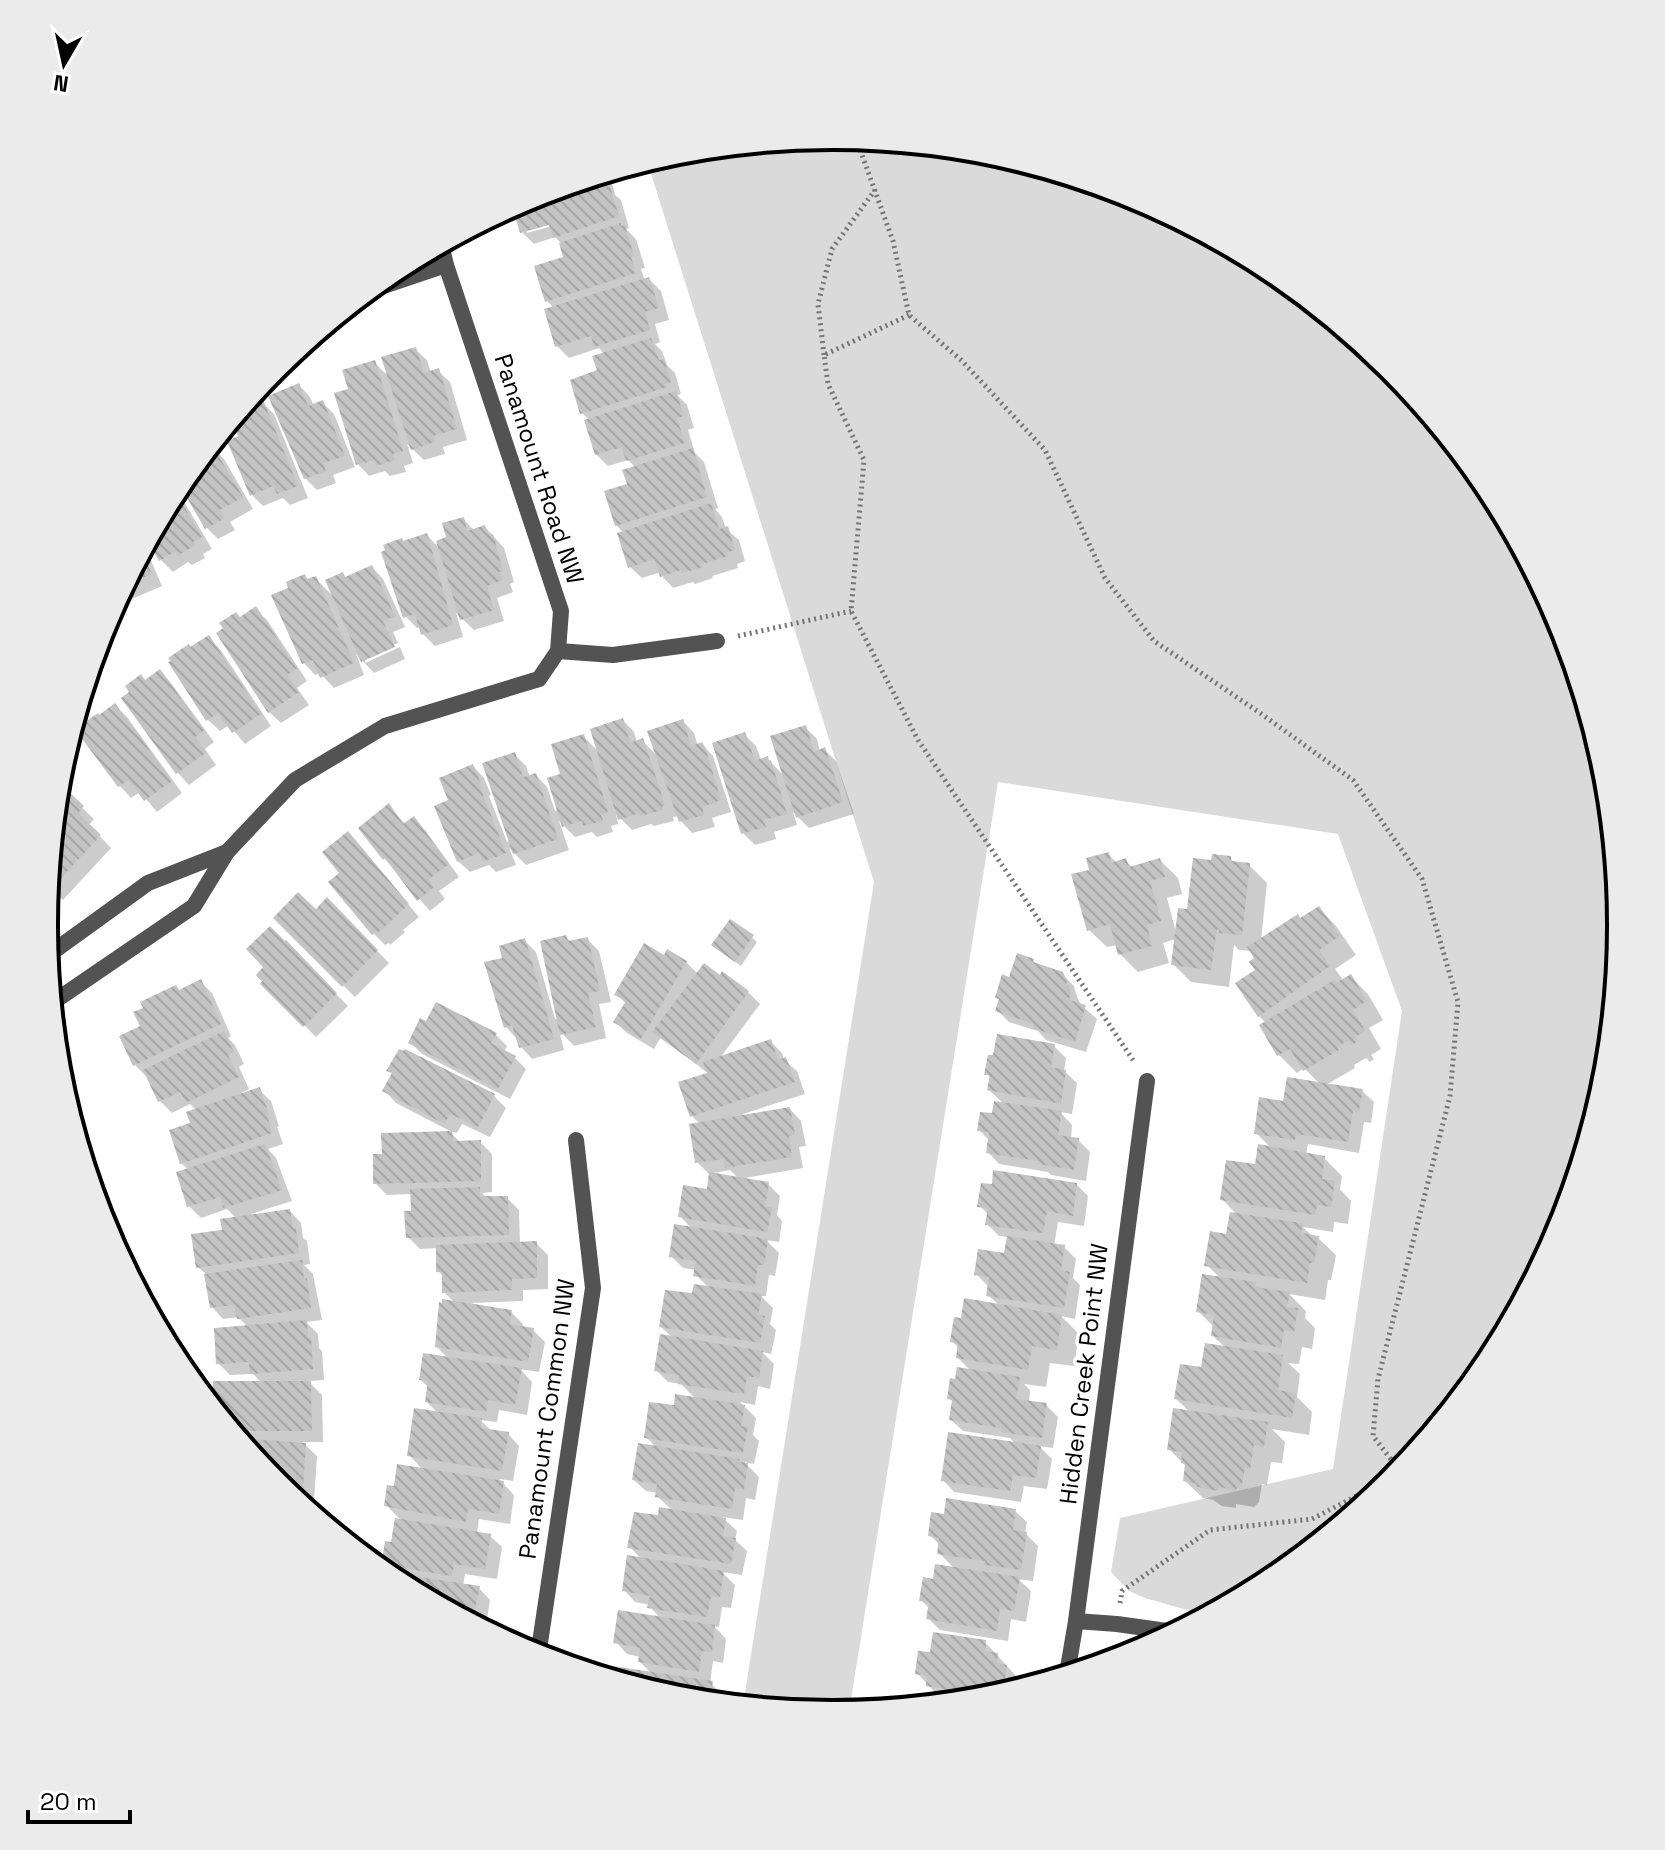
<svg xmlns="http://www.w3.org/2000/svg" width="1665" height="1850" font-family="'Space Grotesk',sans-serif">
	<style>
		.park { fill: #dadada }
		.shadow { fill: #0003; fill-rule: evenodd }
		.building { fill: url(#building-back-hatch) }
		.lines { fill: none; stroke-linecap: round; stroke-linejoin: round }
		.path { stroke: #757575; stroke-width: 5; stroke-dasharray: 2 4; stroke-linecap: butt }
		.street { stroke: #535353; stroke-width: 16 }
		.secondary { stroke: #202020; stroke-width: 16 }
		.labels { text-anchor: middle; stroke-width: 7; stroke-linejoin: round; paint-order: stroke }
		.street-label { font-size: 24px; fill: #000; stroke: #fff }
		.rim { fill: none; stroke: #000; stroke-width: 4 }
	</style>
	<defs>
		<pattern id="building-back-hatch" width="6" height="6" patternUnits="userSpaceOnUse" patternTransform="scale(2)"><rect width="6" height="6" fill="#c3c3c3"/><path d="M-1 5l2 2M0 0l6 6M5-1l2 2" fill="none" stroke="#a6a6a6"/></pattern>
	</defs>
	<rect width="100%" height="100%" fill="#fff"/>
	<!-- park -->
	<path class="park" d="M833,137L987,152L1135,197L1271,270L1390,368L1488,487L1561,624L1606,772L1621,925L1606,1079L1561,1227L1488,1363L1390,1483L1289,1566L1194,1612L1145,1598L1129,1591L1111,1572L1120,1518L1333,1469L1402,1011L1338,834L998,782L849,1712L832,1713L743,1705L874,882L647,161L679,152Z"/>
	<!-- shadow -->
	<g class="shadow">
		<path d="M620,169L604,175L612,183L615,195L621,200L629,228L626,229L636,239L645,268L641,269L645,281L649,279L661,291L669,320L655,324L660,342L655,344L662,351L667,365L675,373L681,394L677,395L687,405L694,428L688,430L695,453L704,462L718,508L715,509L722,517L726,529L739,540L745,561L737,564L738,568L712,576L713,578L695,584L693,582L673,588L662,576L661,572L642,578L630,567L624,533L616,525L636,468L628,460L608,466L596,454L589,420L582,413L604,354L599,348L569,358L557,346L554,308L547,301L566,259L561,243L555,237L534,244L522,232L531,196ZM558,220L559,224L527,233V229Z"/>
		<path d="M415,349L427,360L431,373L438,371L450,382L467,440L443,447L445,454L424,460L407,444L413,463L404,466L406,472L390,476L385,471L369,476L358,464L350,390L374,362L390,378Z"/>
		<path d="M299,385L310,397L314,406L322,402L334,414L355,467L333,475L336,483L317,490L305,478Z"/>
		<path d="M262,402L274,414L308,498L290,505L283,498L263,506L252,495L241,437L233,419L238,413Z"/>
		<path d="M212,447L224,459L253,509L230,522L235,530L218,539L207,528L180,483L207,450Z"/>
		<path d="M176,488L212,549L203,554L205,558L192,565L188,562L173,572L161,560L149,539Z"/>
		<path d="M463,519L475,531L485,527L504,548L514,582L510,584L513,592L497,598L504,621L474,630L456,613L463,637L435,646L423,634L421,627L417,628L405,616L404,542L427,535L440,549Z"/>
		<path d="M145,547L162,586L120,604L116,600Z"/>
		<path d="M372,567L383,579L405,627L393,632L398,643L365,658V663L400,647L405,659L374,673L356,654L364,675L334,688L320,673L315,675L304,663L291,589L304,576L309,581L315,578L334,597L346,578Z"/>
		<path d="M255,609L267,620L307,681L297,688L309,705L281,723L269,712L241,619Z"/>
		<path d="M107,618L110,626L102,629L104,623Z"/>
		<path d="M208,637L220,649L271,726L245,744L229,725L220,731L208,720Z"/>
		<path d="M160,671L171,683L214,742L205,749L216,765L189,785L178,773L124,698Z"/>
		<path d="M115,706L127,717L182,793L157,812L140,792L131,798L120,786L80,732Z"/>
		<path d="M623,720L634,732L637,742L643,741L658,757L683,721L694,733L698,746L702,744L713,756L731,812L712,818L715,827L692,833L681,821L679,816L673,817L674,821L654,826L651,824L632,830L616,814L618,824L611,826L613,832L597,837L592,832L575,837L559,821L569,850L526,865L509,848L516,865L496,872L489,865L470,872L458,861L451,801L473,766L484,778L491,795L489,796L507,842L511,841L514,754L526,766L530,777L536,775L547,787L555,811L559,810L562,776L584,737L599,752Z"/>
		<path d="M805,727L817,739L820,751L825,750L836,761L854,814L809,828L793,812L797,825L774,832L776,839L755,845L743,833L744,734L756,746L761,760L767,758L785,777Z"/>
		<path d="M65,791L94,819L89,825L111,848L63,900L48,886L57,797L59,798Z"/>
		<path d="M389,806L406,825L414,819L425,830L459,877L439,891L445,899L430,911L384,858Z"/>
		<path d="M359,845L419,917L403,930L405,932L390,945L389,943L385,945L374,934L331,882L342,874Z"/>
		<path d="M1108,854L1117,863L1126,861L1133,868L1160,860L1178,878L1182,894L1167,898L1177,936L1213,862L1230,858L1235,863L1249,865L1267,883L1261,941L1301,920L1319,908L1336,926L1356,955L1335,969L1344,981L1351,977L1368,994L1383,1020L1369,1028L1381,1049L1371,1055L1374,1059L1370,1062L1366,1058L1354,1065L1355,1068L1326,1085L1362,1091L1374,1102L1371,1123L1364,1122L1359,1153L1308,1144L1306,1154L1324,1158L1342,1176L1340,1189L1351,1201L1348,1224L1334,1222L1333,1232L1303,1227L1313,1237L1318,1238L1336,1255L1331,1280H1328L1325,1300L1289,1294L1306,1311L1305,1318L1315,1328L1312,1349L1302,1347L1299,1364L1288,1363L1300,1374L1297,1397L1312,1412L1309,1435L1272,1429L1285,1442L1282,1463L1271,1462L1267,1485L1262,1484L1259,1502L1254,1507L1236,1504V1508L1222,1506L1213,1500L1203,1498L1185,1481L1187,1467L1169,1449L1190,1412L1176,1399L1203,1369L1226,1348L1213,1336L1215,1328L1199,1312L1220,1278L1207,1265L1228,1236L1238,1216L1222,1199L1257,1167L1271,1148L1256,1133L1285,1103L1320,1084L1304,1068L1297,1073L1279,1055L1261,1025L1266,1023L1259,1016L1257,959L1252,951L1239,950L1234,945L1229,987L1191,982L1173,964L1176,939L1163,943L1169,963L1138,972L1120,954L1117,945L1107,947L1089,930L1092,871Z"/>
		<path d="M327,900L389,963L355,997L276,918L316,912Z"/>
		<path d="M566,937L571,942L587,939L599,951L611,1002L599,1004L606,1038L574,1046L559,1030L564,1050L532,1059L521,1047L517,1039L506,1027L505,959L525,941L536,952L555,1019L559,1018Z"/>
		<path d="M752,937L757,942L741,966L719,950Z"/>
		<path d="M286,943L348,1006L316,1037L263,984Z"/>
		<path d="M665,957L686,962L698,974L720,978L723,974L748,992L760,1004L720,1058L770,1041L782,1053L784,1060L797,1071L805,1094L743,1114L744,1117L790,1109L801,1121L806,1146L799,1147L803,1168L739,1179L730,1170L709,1174L697,1162L700,1124L692,1116L709,1074L661,1037L654,1049L627,1033L615,1022L626,1004L617,994Z"/>
		<path d="M1033,961L1038,966L1062,974L1074,986L1077,997L1082,1006L1097,1019L1086,1052L1046,1040L1038,1031L1009,1022L997,1010L1000,1001L997,997L1010,979Z"/>
		<path d="M201,982L212,993L231,1036L228,1038L235,1045L244,1064L239,1067L249,1089L239,1094L240,1096L259,1090L271,1101L279,1126L277,1127L283,1144L268,1149L276,1158L292,1201L251,1214L252,1216L290,1211L301,1223L303,1238L307,1241L310,1264L304,1265L313,1274L322,1320L306,1322L318,1334L319,1348L322,1351L324,1380L308,1381L322,1395L323,1442H302L317,1456L314,1501L296,1500L275,1482L240,1440H248L238,1430V1427H230L215,1409V1383H262L253,1374L230,1375L218,1363L248,1327L238,1317L223,1319L212,1307L207,1275L198,1267L224,1231L237,1219L227,1209L201,1218L189,1206V1170L181,1163L196,1110L190,1104L172,1113L160,1101L147,1077L135,1065L121,1037L142,1027L180,992Z"/>
		<path d="M495,1034L507,1046L504,1052L514,1057L526,1069L510,1099L422,1054L410,1042Z"/>
		<path d="M1054,1046L1066,1058L1064,1071L1077,1083L1072,1114L1060,1112L1072,1125L1071,1139L1078,1140L1090,1152L1086,1181L1051,1175L1048,1172L999,1164L988,1152L990,1141L979,1130L1004,1104L989,1090L991,1079L987,1074Z"/>
		<path d="M405,1051L494,1096L506,1108L490,1137L462,1124L457,1133L450,1131L396,1103L385,1091L393,1075L389,1070Z"/>
		<path d="M451,1133L461,1143L480,1142L492,1154V1192L482,1193L487,1198H507L519,1210L520,1244L536,1243L548,1255V1289L523,1290V1301L470,1303L511,1312L523,1324L522,1328L533,1330L545,1342L539,1372L520,1369L532,1382L527,1415L499,1410L497,1422L480,1420L493,1432L508,1434L519,1446L513,1481L499,1479L514,1495L510,1524L479,1519L477,1533L490,1536L502,1547L497,1579L465,1574L463,1586L479,1588L490,1600L486,1625L491,1630L490,1632L394,1580V1575L411,1578L406,1572L395,1571L384,1559L393,1544L402,1521L386,1505L395,1488L423,1470L409,1455L439,1414L427,1402L429,1388L421,1380L449,1359L437,1347L455,1303L444,1292V1277L438,1271V1248L420,1249L408,1237L413,1213L412,1194L387,1195L375,1183Z"/>
		<path d="M768,1184L780,1196L777,1215L782,1221L779,1242L766,1240L779,1253L775,1276L769,1275L766,1296H761L773,1308L770,1324L776,1330L771,1354L762,1352L774,1364L770,1389L758,1386L755,1405L740,1402L756,1418L753,1435L759,1441L754,1464L744,1462L759,1477L755,1500L746,1498L743,1520L722,1517L737,1531L735,1540L747,1551L742,1575L722,1572L735,1585L731,1608L722,1607L719,1627L714,1626L726,1639L723,1663L713,1661L710,1683L724,1695L723,1703L678,1698L612,1678L652,1674L640,1662L641,1657L627,1654L616,1642L661,1619L650,1607V1605L635,1602L624,1590L642,1560L630,1547L660,1518L673,1511L657,1496L658,1493L646,1491L634,1480L657,1448L646,1437L675,1408L696,1399L681,1384L668,1382L656,1370L673,1338L661,1327L694,1295L709,1288L696,1275V1270L683,1268L671,1256L692,1229L680,1216L709,1191Z"/>
		<path d="M1076,1184L1088,1196L1084,1226L1058,1222L1054,1246L1064,1247L1076,1259L1073,1278L1080,1285L1075,1319L1061,1316L1079,1334L1074,1366L1050,1363L1046,1387L1024,1384L1030,1390L1029,1403L1046,1405L1058,1417L1053,1448L1039,1446L1052,1459L1047,1489L1024,1486L1021,1502L954,1492L943,1480L1016,1444L1010,1438L963,1431L951,1420L954,1403L949,1398L957,1381L971,1371L958,1358L959,1348L952,1341L963,1320L1000,1306L988,1295V1286L976,1274L1006,1256L1009,1237L999,1236L987,1224L989,1215L980,1206Z"/>
		<path d="M1015,1511L1027,1522L1025,1533L1038,1546L1033,1581L1018,1579L1031,1591L1026,1622L1011,1619L1008,1641L940,1630L928,1618L930,1609L921,1600L935,1581L955,1569L939,1553L940,1545L930,1535Z"/>
		<path d="M985,1642L1018,1678L1016,1689L986,1698L921,1705L943,1701L917,1673L932,1655Z"/>
	</g>
	<!-- building -->
	<g class="building">
		<path d="M602,175L606,187L610,186L619,216L553,238L549,225L520,233L512,206L531,196Z"/>
		<path d="M621,223V226L625,225L634,256L631,257L636,273L545,302L534,266L563,257L559,243Z"/>
		<path d="M649,277L659,308L645,312L650,330L594,347L591,336L555,347L544,309Z"/>
		<path d="M651,338L659,360L664,359L671,382L666,384L667,387L580,414L570,380L597,370L592,356Z"/>
		<path d="M416,347L424,373L439,368L457,429L433,436L435,442L411,450L381,357Z"/>
		<path d="M375,360L403,451L393,454L395,460L376,466L375,460L356,465L334,393L348,389L342,370Z"/>
		<path d="M299,383L308,406L323,400L345,456L323,463L326,471L304,479L268,396Z"/>
		<path d="M676,391L684,416L677,418L685,443L626,461L622,447L595,455L584,420Z"/>
		<path d="M263,400L298,486L277,494L273,486L250,496L227,441L238,436L232,420L241,409Z"/>
		<path d="M212,445L243,497L220,510L225,518L205,529L179,484Z"/>
		<path d="M693,448L707,497L615,526L604,491L627,484L622,470Z"/>
		<path d="M175,491L202,537L193,542L195,546L178,555L176,551L159,561L148,541Z"/>
		<path d="M711,503L719,529L728,526L735,550L726,553L728,556L702,564L703,567L682,573L681,570L660,577L654,559L628,568L617,533Z"/>
		<path d="M464,517L467,531L485,525L488,535L493,534L503,571L499,572L503,580L487,586L494,610L460,620L436,541L446,537L442,523Z"/>
		<path d="M427,533L453,625L421,635L415,614L403,618L381,552L385,550L383,545L402,538L403,541Z"/>
		<path d="M142,552L152,574L124,586Z"/>
		<path d="M372,565L395,616L383,621L395,647L361,662L325,580L343,572L345,577Z"/>
		<path d="M305,574L307,579L316,576L354,663L320,678L313,660L302,664L271,595L288,588L286,582Z"/>
		<path d="M256,606L297,669L287,675L299,692L268,713L216,633L223,628L219,623L236,612L240,617Z"/>
		<path d="M209,635L261,714L232,733L218,713L206,721L168,662L171,661L168,658L189,644L190,647Z"/>
		<path d="M160,669L204,730L195,737L206,753L176,774L121,698L129,692L125,686L141,674L145,680Z"/>
		<path d="M115,703L172,781L144,801L129,780L118,787L77,732L80,729L78,727L98,713L99,715Z"/>
		<path d="M623,718L630,743L643,738L665,805L662,806L663,810L640,816L639,813L618,820L590,729Z"/>
		<path d="M683,719L691,746L702,742L705,747L721,800L702,807L704,815L679,822L647,731Z"/>
		<path d="M806,725L814,752L825,747L843,802L796,818L770,736Z"/>
		<path d="M745,732L755,761L768,756L769,761L771,760L787,814L763,820L766,827L741,834L712,743Z"/>
		<path d="M584,734L608,812L601,815L603,821L583,826L582,821L562,827L547,778L560,774L551,744Z"/>
		<path d="M515,752L523,777L536,773L558,839L513,854L482,763Z"/>
		<path d="M473,764L481,784L479,785L506,853L483,862L479,853L457,862L434,806L448,800L439,778Z"/>
		<path d="M65,788L84,806L78,813L101,835L50,890L48,888L57,795L59,796Z"/>
		<path d="M389,803L403,824L414,816L449,864L429,879L434,887L417,901L385,858L383,860L358,828Z"/>
		<path d="M348,831L409,904L377,934L376,932L372,935L328,882L339,873L322,852Z"/>
		<path d="M1109,852L1111,863L1126,858L1129,867L1160,858L1165,877L1150,881L1161,921L1147,925L1152,946L1118,955L1110,924L1087,931L1071,874L1089,870L1086,858Z"/>
		<path d="M1212,854L1231,856V861L1250,863L1242,935L1219,933V930L1217,929L1211,970L1171,965L1178,908L1187,909L1193,858L1211,860Z"/>
		<path d="M298,892L316,909L327,897L378,950L342,987L273,918Z"/>
		<path d="M1319,906L1340,936L1319,950L1330,966L1258,1017L1235,983L1255,970L1249,962L1254,958L1247,947L1298,914L1300,918Z"/>
		<path d="M730,919L754,935L735,962L711,945Z"/>
		<path d="M270,926L285,941L286,940L337,993L303,1027L260,984L262,981L256,975L263,967L246,949Z"/>
		<path d="M566,935L568,941L588,937L600,991L588,993L596,1027L560,1035L540,941Z"/>
		<path d="M525,938L554,1039L519,1048L512,1025L504,1028L484,962L502,958L499,946Z"/>
		<path d="M644,943L664,955L667,949L687,961L641,1039L613,1022L626,1001L614,995Z"/>
		<path d="M1017,953L1034,959L1033,962L1063,972L1067,982L1066,985L1069,986L1071,993L1069,1000L1086,1005L1075,1042L1032,1028L1034,1024L995,1011L999,999L995,998L1002,974L1009,977Z"/>
		<path d="M704,963L720,975L722,971L749,991L696,1064L652,1032Z"/>
		<path d="M1351,974L1367,1001L1353,1010L1365,1031L1355,1037L1358,1041L1351,1045L1348,1041L1337,1047L1339,1050L1303,1071L1290,1049L1277,1056L1259,1025L1334,980L1336,983Z"/>
		<path d="M201,979L221,1024L133,1066L119,1036L140,1026L133,1012L143,1008L140,1002L176,985L179,990Z"/>
		<path d="M436,1002L497,1033L491,1043L516,1056L498,1089L408,1043L420,1018L426,1021Z"/>
		<path d="M224,1031L234,1052L228,1055L239,1077L186,1103L180,1092L158,1102L143,1070Z"/>
		<path d="M997,1034L1055,1044L1051,1067L1066,1070L1061,1104L987,1090L990,1075H984L988,1055H993Z"/>
		<path d="M771,1039L778,1060L786,1057L795,1082L690,1117L678,1082L707,1073L703,1062Z"/>
		<path d="M399,1049L403,1051L405,1049L495,1094L478,1127L450,1114L445,1123L437,1120L382,1091L392,1073L386,1071Z"/>
		<path d="M1287,1077L1363,1089L1359,1112L1353,1111L1348,1142L1296,1134L1295,1140L1254,1134L1259,1097L1283,1101Z"/>
		<path d="M260,1087L269,1115H267L272,1133L180,1164L169,1130L190,1123L186,1112Z"/>
		<path d="M994,1101L1062,1111L1058,1135L1079,1138L1074,1170L1037,1164L1038,1161L986,1153L989,1132L977,1131L980,1112L992,1113Z"/>
		<path d="M790,1107L795,1134L789,1136L792,1157L725,1168L724,1159L695,1163L689,1124Z"/>
		<path d="M452,1131L453,1141L481,1140V1181L373,1184V1154H382L381,1133Z"/>
		<path d="M265,1144L282,1190L223,1208L220,1197L187,1207L176,1172Z"/>
		<path d="M1258,1144L1325,1156L1322,1179L1335,1181L1331,1207L1317,1205L1315,1215L1220,1200L1226,1160L1255,1164Z"/>
		<path d="M993,1170L1077,1183L1073,1216L1047,1211L1043,1233L985,1225L988,1208L977,1207L981,1183L992,1184Z"/>
		<path d="M709,1172L769,1182L765,1207H772L767,1232L678,1217L683,1185L707,1189Z"/>
		<path d="M480,1187V1196H508L509,1235L406,1238L404,1211H411L410,1189Z"/>
		<path d="M290,1209L293,1228H296L299,1253L196,1268L191,1234L222,1230L220,1219Z"/>
		<path d="M1230,1212L1301,1223L1303,1224L1301,1233L1319,1236L1314,1263H1310L1307,1283L1204,1266L1210,1231L1226,1234Z"/>
		<path d="M674,1224L768,1239L764,1265H758L755,1286L693,1276L696,1261L669,1257Z"/>
		<path d="M1007,1236L1065,1245L1061,1270L1070,1272L1064,1308L986,1296L989,1277L974,1275L978,1249L1004,1253Z"/>
		<path d="M537,1241V1278L512,1279V1290L442,1293V1272H436V1245Z"/>
		<path d="M302,1260L304,1279L307,1278L311,1308L237,1319L234,1305L210,1308L204,1274Z"/>
		<path d="M1202,1274L1256,1282L1255,1287L1290,1292L1287,1307L1298,1308L1294,1332L1284,1330L1281,1348L1211,1336L1214,1315L1196,1312Z"/>
		<path d="M694,1284L762,1294L758,1315L765,1316L760,1343L659,1327L665,1290L692,1293Z"/>
		<path d="M964,1298L1062,1315L1057,1350L1032,1346L1028,1370L956,1358L958,1343L950,1342L954,1317L961,1318Z"/>
		<path d="M442,1299L512,1310L510,1324L534,1328L528,1362L435,1347L439,1302L442,1303Z"/>
		<path d="M307,1320L308,1338L311,1337L313,1369L250,1374L249,1362L216,1364L214,1328Z"/>
		<path d="M660,1334L763,1351L759,1378L747,1376L744,1394L678,1384L679,1375L654,1371Z"/>
		<path d="M1205,1343L1283,1355L1278,1390L1296,1393L1292,1418L1174,1399L1180,1364L1201,1367Z"/>
		<path d="M423,1353L522,1368L515,1405L488,1400L486,1412L425,1402L428,1381L419,1380Z"/>
		<path d="M957,1367L1020,1377L1016,1399L1047,1403L1042,1438L1001,1432V1428L949,1420L952,1400L947,1399L950,1378L955,1379Z"/>
		<path d="M213,1381H311L312,1431H236V1417L221,1416L213,1406Z"/>
		<path d="M675,1394L745,1405L741,1426L748,1427L743,1453L644,1438L649,1402L674,1405Z"/>
		<path d="M414,1408L482,1418L481,1428L509,1432L502,1471L407,1456Z"/>
		<path d="M1173,1408L1268,1422L1264,1447L1254,1445L1250,1469L1245,1468L1242,1484L1235,1490L1219,1487L1218,1491L1202,1488L1196,1486L1197,1484L1183,1481L1185,1464L1181,1463L1182,1452L1167,1450Z"/>
		<path d="M948,1432L1041,1446L1036,1478L1013,1475L1010,1491L941,1481Z"/>
		<path d="M238,1438L306,1443L303,1491L283,1489L275,1482Z"/>
		<path d="M638,1443L740,1459L739,1462L748,1463L744,1490L735,1488L732,1509L655,1497L657,1484L632,1480Z"/>
		<path d="M397,1464L504,1481L499,1514L468,1509L466,1522L384,1506L387,1485L394,1486Z"/>
		<path d="M946,1498L1016,1509L1013,1530L1027,1532L1021,1570L984,1565L985,1561L937,1554L939,1538L928,1536L931,1512L944,1514Z"/>
		<path d="M659,1507L726,1518L723,1536L736,1538L731,1564L627,1548L634,1512L658,1515Z"/>
		<path d="M395,1518L491,1534L485,1569L454,1564L452,1576L397,1567L398,1562L382,1560L385,1541L391,1542Z"/>
		<path d="M627,1555L724,1571L720,1597L711,1596L707,1617L647,1608L650,1596L622,1591Z"/>
		<path d="M935,1564L1020,1577L1014,1611L1000,1609L997,1631L926,1619L929,1602L919,1601L923,1577L933,1579Z"/>
		<path d="M393,1573L480,1586L474,1615L480,1616L478,1625L394,1580L392,1579Z"/>
		<path d="M618,1610L715,1625L712,1652L702,1651L699,1672L638,1662L640,1648L613,1643Z"/>
		<path d="M933,1632L986,1640L985,1651L998,1653L997,1663L1007,1665L1003,1693L991,1697L926,1686L927,1676L915,1674L918,1651L930,1652Z"/>
		<path d="M612,1666L713,1681L710,1701L678,1698L610,1678Z"/>
		<path d="M920,1696L952,1701V1702L919,1705Z"/>
	</g>
	<g class="lines">
		<!-- path -->
		<g class="path">
			<path d="M855,139L862,155L893,241L909,315L962,361L1045,450L1105,578L1154,641L1260,713L1353,780L1422,879L1458,1002L1450,1096L1378,1379L1373,1436L1400,1471"/>
			<path d="M909,315L824,355L828,384L864,460L851,611L918,740L1135,1063"/>
			<path d="M824,355L818,304L832,249L875,190"/>
			<path d="M738,636L851,611"/>
			<path d="M1120,1603L1122,1591L1210,1530L1312,1519L1395,1476"/>
		</g>
		<!-- street -->
		<g class="street">
			<path d="M366,292L446,265"/>
			<path d="M558,651L613,655L717,641"/>
			<path d="M47,956L148,883L227,852"/>
			<path d="M52,1003L194,906L227,852L295,780L385,726L539,679L558,651L561,611L446,265L441,244"/>
			<path d="M1076,1621L1117,1624L1174,1632"/>
			<path d="M538,1656L593,1288L576,1140"/>
			<path d="M1067,1674L1076,1621L1147,1081"/>
		</g>
		<!-- secondary -->
		<path class="secondary" d="M89,1179L100,1203L104,1227"/>
	</g>
	<g class="labels">
		<!-- street labels -->
		<g class="street-label">
			<text transform="translate(539 469) rotate(72)" y="8">Panamount Road NW</text>
			<text transform="translate(1084 1374) rotate(-83)" y="8">Hidden Creek Point NW</text>
			<text transform="translate(547 1419) rotate(-82)" y="8">Panamount Common NW</text>
		</g>
	</g>
	<!-- crop -->
	<path d="M0 0H1665V1850H0ZM832 150H833A774 774 0 0 1 1607 924V926A774 774 0 0 1 833 1700H832A774 774 0 0 1 58 926V924A774 774 0 0 1 832 150Z" fill="#ebebeb" fill-rule="evenodd"/>
	<path class="rim" d="M832 150H833A774 774 0 0 1 1607 924V926A774 774 0 0 1 833 1700H832A774 774 0 0 1 58 926V924A774 774 0 0 1 832 150Z"/>
	<!-- north arrow -->
	<g transform="translate(64 64) rotate(189)" stroke="#ffffff" stroke-width="6" paint-order="stroke">
	<path d="M0-6L14 30L0 20L-14 30Z" fill="#000000"/>
	<text y="-12" font-size="22" font-weight="bold" text-anchor="middle" fill="#000000">N</text>
	</g>
	<!-- scale -->
	<path d="M28 1810v12h102v-12" fill="none" stroke="#000000" stroke-width="4"/>
	<text x="40" y="1810" font-size="24" fill="#000000" stroke="#ffffff" stroke-width="6" paint-order="stroke">20 m</text>
</svg>
